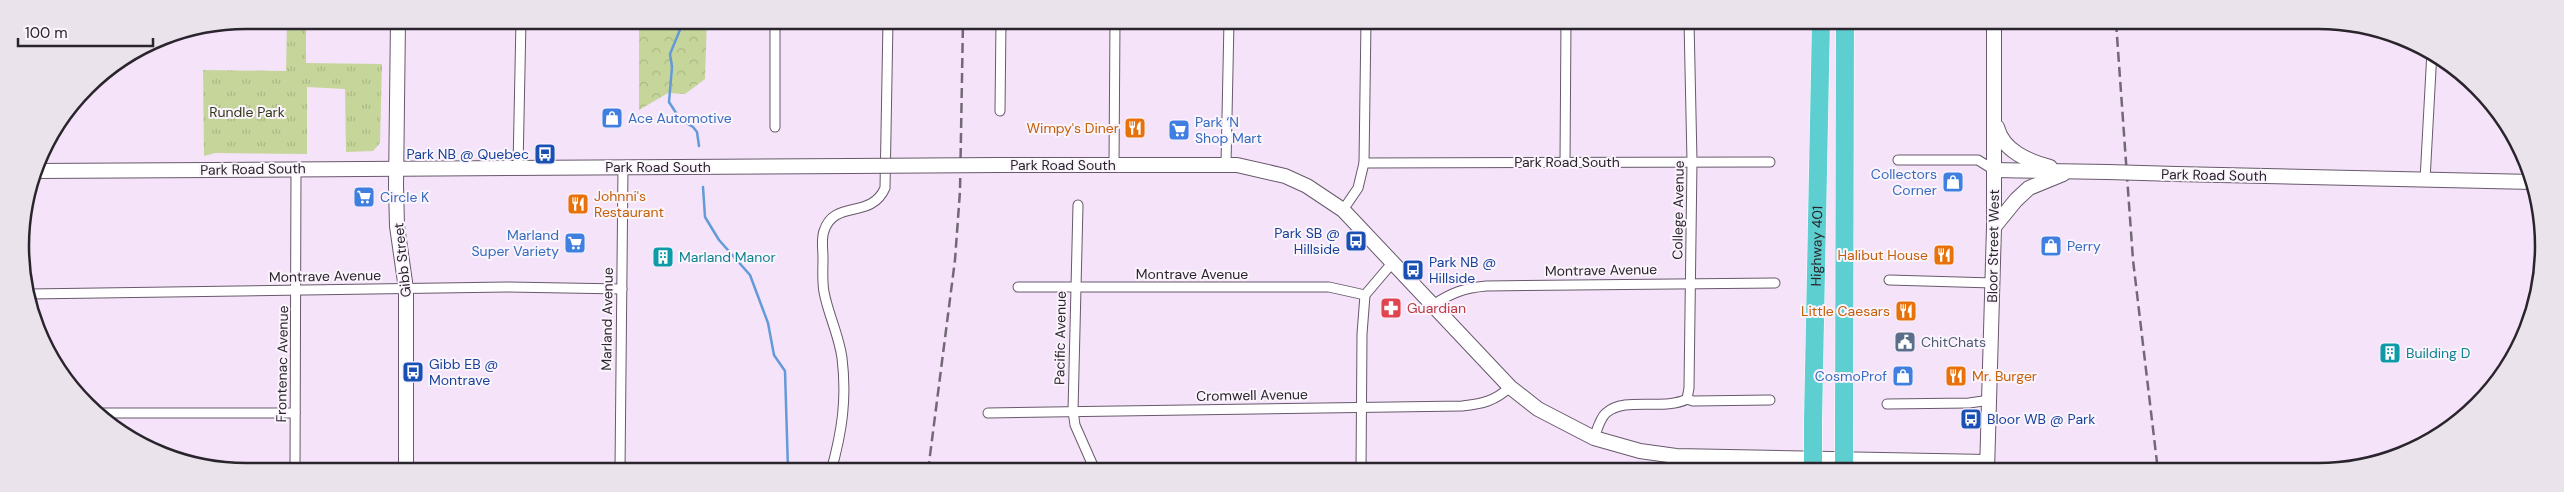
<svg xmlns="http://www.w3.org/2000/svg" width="2564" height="492" font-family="'DM Sans',sans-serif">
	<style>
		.grass { fill: url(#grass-tufts) }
		.forest { fill: url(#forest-crowns) }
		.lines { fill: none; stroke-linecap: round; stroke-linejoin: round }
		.stream { stroke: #649ad8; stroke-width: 2.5 }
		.minor-casing { stroke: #68596c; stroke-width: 11 }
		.secondary-casing { stroke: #68596c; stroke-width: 16 }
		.motorway-casing { stroke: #fff; stroke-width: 19 }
		.minor { stroke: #fff; stroke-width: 9 }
		.secondary { stroke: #fff; stroke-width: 14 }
		.motorway { stroke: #5dcfd0; stroke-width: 18 }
		.rail { stroke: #736976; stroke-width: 2.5; stroke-dasharray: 10 5; stroke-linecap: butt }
		.secondary-bridge-casing { stroke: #68596c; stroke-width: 16; stroke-linecap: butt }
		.motorway-bridge-casing { stroke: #fff; stroke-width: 19; stroke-linecap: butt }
		.secondary-bridge { stroke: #fff; stroke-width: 14 }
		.motorway-bridge { stroke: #5dcfd0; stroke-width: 18 }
		.labels { text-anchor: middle; stroke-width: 4; stroke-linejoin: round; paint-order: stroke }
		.park-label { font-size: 14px; fill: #323a17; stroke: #fbf4fd }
		.shop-label { font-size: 14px; fill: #366cbe; stroke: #fbf4fd; text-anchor: start }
		.food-label { font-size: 14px; fill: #c56008; stroke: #fbf4fd; text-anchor: end }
		.transit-label { font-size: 14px; fill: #164399; stroke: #fbf4fd; text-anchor: start }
		.street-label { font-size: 14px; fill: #2a242c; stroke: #fbf4fd }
		.culture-label { font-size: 14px; fill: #0d838f; stroke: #fbf4fd; text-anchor: start }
		.health-label { font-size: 14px; fill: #be3a42; stroke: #fbf4fd; text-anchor: start }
		.service-label { font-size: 14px; fill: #4e5e75; stroke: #fbf4fd; text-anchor: start }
		.rim { fill: none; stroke: #2a242c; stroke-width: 2.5 }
	</style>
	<defs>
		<pattern id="grass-tufts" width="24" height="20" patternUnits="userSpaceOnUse" patternTransform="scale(1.25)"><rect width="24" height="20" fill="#c6d69b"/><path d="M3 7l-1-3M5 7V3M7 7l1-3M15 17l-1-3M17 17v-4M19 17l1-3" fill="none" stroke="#aab886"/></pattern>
		<pattern id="forest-crowns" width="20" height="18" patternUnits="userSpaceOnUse" patternTransform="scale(1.25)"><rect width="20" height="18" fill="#c6d69b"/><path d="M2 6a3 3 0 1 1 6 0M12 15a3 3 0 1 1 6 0" fill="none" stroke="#aab886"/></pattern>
	</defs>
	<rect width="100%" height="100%" fill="#f4e3f9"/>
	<!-- grass -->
	<path class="grass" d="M287,20H306V63L382,64L380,143L373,151L346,152L345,89L307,87V154L215,153L204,156L203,70L286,71Z"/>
	<!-- forest -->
	<path class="forest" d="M639,20H707L705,79L685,94L668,93L639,110Z"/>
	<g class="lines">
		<!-- stream -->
		<g class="stream">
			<path d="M684,20L670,54L672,67L669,102L680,119L693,127L697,132L699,146"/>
			<path d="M703,187L705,217L719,240L750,275L768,323L774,355L785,371L788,470"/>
		</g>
		<!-- minor casing -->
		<g class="minor-casing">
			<g id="minor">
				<path d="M775,20V127"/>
				<path d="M1366,23H1566"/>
				<path d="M1000,111L1001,21"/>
				<path d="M1898,160H1978L1994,170"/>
				<path d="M1565,162L1566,21"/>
				<path d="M1364,163L1770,162"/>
				<path d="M1114,164L1115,21"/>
				<path d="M1226,164L1229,21"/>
				<path d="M518,167L521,20"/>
				<path d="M2425,180L2432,51"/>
				<path d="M1078,205L1073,411L1075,425L1094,468"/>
				<path d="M1343,210L1358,188L1364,163L1366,21"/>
				<path d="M1889,280L1993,283"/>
				<path d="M1018,287H1329L1365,295"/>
				<path d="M29,294L507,287L622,289"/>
				<path d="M1433,305C1451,293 1464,288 1486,286L1775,283"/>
				<path d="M1687,399L1689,388L1692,161L1689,21"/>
				<path d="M1887,404L1969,403L1990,400"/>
				<path d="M98,413H295"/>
				<path d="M988,413L1462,406C1482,404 1495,401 1510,387"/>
				<path d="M1594,438C1597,430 1600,418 1606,413C1625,396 1664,411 1687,399L1693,401L1770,400"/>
				<path d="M295,470L296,169"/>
				<path d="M620,470L623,167"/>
				<path d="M831,471C842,432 847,399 842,358C839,335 828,314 824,292C822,281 823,269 823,258C823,249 821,239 824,231C834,199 871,220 885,188L888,21"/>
				<path d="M1361,471L1362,334L1365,295L1393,262"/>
			</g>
		</g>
		<!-- secondary casing -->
		<g class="secondary-casing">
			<g id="secondary">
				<path d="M398,20L396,186L397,226L406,289V470"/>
				<path d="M1997,127C2003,151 2028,161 2050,167"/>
				<path d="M999,165H1237L1285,176L1307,186L1343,210L1510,387L1538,409L1594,438L1640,451L1676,456L1987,462"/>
				<path d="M1994,170L2108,172"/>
				<path d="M35,171L851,166"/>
				<path d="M2176,174L2533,182"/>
				<path d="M1994,227L2016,200L2029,188L2063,174"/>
				<path d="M1987,471L1994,227V22"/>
			</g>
		</g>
		<!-- motorway casing -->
		<g class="motorway-casing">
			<g id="motorway">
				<path id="s1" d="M1813,421L1821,21"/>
				<path d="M1844,428L1845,21"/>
			</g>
		</g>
		<!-- minor -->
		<use href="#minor" class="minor"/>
		<!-- secondary -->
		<use href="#secondary" class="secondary"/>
		<!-- motorway -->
		<use href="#motorway" class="motorway"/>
		<!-- rail -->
		<g class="rail">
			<path d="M2116,22L2133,260L2158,471"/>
			<path d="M928,471L955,260L960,191L963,21"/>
		</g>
		<!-- secondary-bridge casing -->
		<g class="secondary-bridge-casing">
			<g id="secondary-bridge">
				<path d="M851,166L999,165"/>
				<path d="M2108,172L2176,174"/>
			</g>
		</g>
		<!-- motorway-bridge casing -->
		<g class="motorway-bridge-casing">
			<g id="motorway-bridge">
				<path d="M1813,421V471"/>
				<path d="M1844,471V428"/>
			</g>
		</g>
		<!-- secondary-bridge -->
		<use href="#secondary-bridge" class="secondary-bridge"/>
		<!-- motorway-bridge -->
		<use href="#motorway-bridge" class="motorway-bridge"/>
	</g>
	<!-- icons -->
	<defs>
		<g id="shop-square" transform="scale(1.125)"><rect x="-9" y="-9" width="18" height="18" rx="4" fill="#3f7fe0" stroke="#fbf4fd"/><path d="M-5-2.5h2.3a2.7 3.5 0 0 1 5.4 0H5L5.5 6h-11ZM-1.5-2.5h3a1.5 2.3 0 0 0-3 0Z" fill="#fff"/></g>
		<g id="restaurant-square" transform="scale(1.125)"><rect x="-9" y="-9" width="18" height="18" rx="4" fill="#e8710a" stroke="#fbf4fd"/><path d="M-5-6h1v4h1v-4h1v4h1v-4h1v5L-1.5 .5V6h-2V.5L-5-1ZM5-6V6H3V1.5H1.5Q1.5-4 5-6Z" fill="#fff"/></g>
		<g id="supermarket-square" transform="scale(1.125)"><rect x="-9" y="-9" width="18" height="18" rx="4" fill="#3f7fe0" stroke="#fbf4fd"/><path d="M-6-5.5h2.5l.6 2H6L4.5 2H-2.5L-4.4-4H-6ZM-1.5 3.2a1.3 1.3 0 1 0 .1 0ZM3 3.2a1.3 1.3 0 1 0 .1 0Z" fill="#fff"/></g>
		<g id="bus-square" transform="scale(1.125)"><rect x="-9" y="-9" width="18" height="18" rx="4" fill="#1a4fb4" stroke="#fbf4fd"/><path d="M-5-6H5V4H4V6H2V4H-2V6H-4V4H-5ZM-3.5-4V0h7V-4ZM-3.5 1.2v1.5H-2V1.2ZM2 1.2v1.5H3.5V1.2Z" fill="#fff"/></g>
		<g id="building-square" transform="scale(1.125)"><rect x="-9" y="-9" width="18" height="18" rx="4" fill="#0f9aa8" stroke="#fbf4fd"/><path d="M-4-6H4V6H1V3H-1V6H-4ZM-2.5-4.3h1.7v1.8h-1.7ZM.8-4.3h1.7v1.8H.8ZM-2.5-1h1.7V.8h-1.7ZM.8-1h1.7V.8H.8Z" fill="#fff"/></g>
		<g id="pharmacy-square" transform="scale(1.125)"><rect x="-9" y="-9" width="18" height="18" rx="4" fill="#e0444e" stroke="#fbf4fd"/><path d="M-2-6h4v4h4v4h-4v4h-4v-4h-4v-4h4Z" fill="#fff"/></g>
		<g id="civic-square" transform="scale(1.125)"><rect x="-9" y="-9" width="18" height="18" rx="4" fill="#5c6f8a" stroke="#fbf4fd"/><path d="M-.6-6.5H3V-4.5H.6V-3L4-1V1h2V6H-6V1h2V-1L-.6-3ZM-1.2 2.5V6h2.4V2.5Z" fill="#fff"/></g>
	</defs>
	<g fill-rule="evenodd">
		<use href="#shop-square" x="612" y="118"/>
		<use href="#restaurant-square" x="1135" y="128"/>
		<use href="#supermarket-square" x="1179" y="130"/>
		<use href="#bus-square" x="545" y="154"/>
		<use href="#shop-square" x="1953" y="182"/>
		<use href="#supermarket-square" x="364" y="197"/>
		<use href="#restaurant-square" x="578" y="204"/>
		<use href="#bus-square" x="1356" y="241"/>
		<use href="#supermarket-square" x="575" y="243"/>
		<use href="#shop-square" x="2051" y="246"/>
		<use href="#restaurant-square" x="1944" y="255"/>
		<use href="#building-square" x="663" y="257"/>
		<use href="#bus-square" x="1413" y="270"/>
		<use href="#pharmacy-square" x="1391" y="308"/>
		<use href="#restaurant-square" x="1906" y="311"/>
		<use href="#civic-square" x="1905" y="342"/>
		<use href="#building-square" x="2390" y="353"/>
		<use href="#bus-square" x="413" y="372"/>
		<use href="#shop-square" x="1903" y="376"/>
		<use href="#restaurant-square" x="1956" y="376"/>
		<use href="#bus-square" x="1971" y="419"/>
	</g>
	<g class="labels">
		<!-- park labels -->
		<g class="park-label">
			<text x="247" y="117">Rundle Park</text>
		</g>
		<!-- shop labels -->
		<g class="shop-label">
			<text x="628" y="123">Ace Automotive</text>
			<text x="1195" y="127">Park ‘N<tspan x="1195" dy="16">Shop Mart</tspan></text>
			<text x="1937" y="179" text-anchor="end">Collectors<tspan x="1937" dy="16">Corner</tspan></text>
			<text x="380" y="202">Circle K</text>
			<text x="559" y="240" text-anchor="end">Marland<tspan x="559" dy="16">Super Variety</tspan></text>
			<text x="2067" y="251">Perry</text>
			<text x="1887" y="381" text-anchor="end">CosmoProf</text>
		</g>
		<!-- food labels -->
		<g class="food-label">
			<text x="1119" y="133">Wimpy's Diner</text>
			<text x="594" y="201" text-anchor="start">Johnni's<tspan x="594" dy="16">Restaurant</tspan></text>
			<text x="1928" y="260">Halibut House</text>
			<text x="1890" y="316">Little Caesars</text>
			<text x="1972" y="381" text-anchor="start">Mr. Burger</text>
		</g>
		<!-- transit labels -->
		<g class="transit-label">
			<text x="529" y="159" text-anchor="end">Park NB @ Quebec</text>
			<text x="1340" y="238" text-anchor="end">Park SB @<tspan x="1340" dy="16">Hillside</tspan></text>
			<text x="1429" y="267">Park NB @<tspan x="1429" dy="16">Hillside</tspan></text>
			<text x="429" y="369">Gibb EB @<tspan x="429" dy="16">Montrave</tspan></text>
			<text x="1987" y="424">Bloor WB @ Park</text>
		</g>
		<!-- street labels -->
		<g class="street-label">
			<text x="1567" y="167">Park Road South</text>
			<text x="1063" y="170">Park Road South</text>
			<text x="658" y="172">Park Road South</text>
			<text transform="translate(253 169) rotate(-1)" y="5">Park Road South</text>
			<text transform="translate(2214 175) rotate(1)" y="5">Park Road South</text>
			<text transform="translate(1678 210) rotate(-89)" y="5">College Avenue</text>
			<text dy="5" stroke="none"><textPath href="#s1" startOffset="175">Highway 401</textPath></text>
			<text transform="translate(1993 246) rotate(-89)" y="5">Bloor Street West</text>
			<text transform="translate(402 260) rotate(-96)" y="5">Gibb Street</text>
			<text transform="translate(1601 270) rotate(-1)" y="5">Montrave Avenue</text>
			<text x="1192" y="279">Montrave Avenue</text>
			<text transform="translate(325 276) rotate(-1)" y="5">Montrave Avenue</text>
			<text transform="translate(607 319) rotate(-89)" y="5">Marland Avenue</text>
			<text transform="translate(1060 338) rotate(-89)" y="5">Pacific Avenue</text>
			<text transform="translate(282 364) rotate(-89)" y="5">Frontenac Avenue</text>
			<text transform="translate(1252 395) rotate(-1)" y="5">Cromwell Avenue</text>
		</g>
		<!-- culture labels -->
		<g class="culture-label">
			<text x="679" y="262">Marland Manor</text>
			<text x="2406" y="358">Building D</text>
		</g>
		<!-- health labels -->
		<g class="health-label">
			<text x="1407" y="313">Guardian</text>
		</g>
		<!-- service labels -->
		<g class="service-label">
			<text x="1921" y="347">ChitChats</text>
		</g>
	</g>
	<!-- crop -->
	<path d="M0 0H2564V492H0ZM246 29H2318A217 217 0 0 1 2535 246V246A217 217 0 0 1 2318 463H246A217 217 0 0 1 29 246V246A217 217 0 0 1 246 29Z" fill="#eae3ec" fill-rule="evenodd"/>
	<path class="rim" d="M246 29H2318A217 217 0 0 1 2535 246V246A217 217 0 0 1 2318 463H246A217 217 0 0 1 29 246V246A217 217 0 0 1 246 29Z"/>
	<!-- scale -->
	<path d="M18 38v8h135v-8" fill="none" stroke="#2a242c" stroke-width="2.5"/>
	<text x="25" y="38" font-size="15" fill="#2a242c" stroke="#fbf4fd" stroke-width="4" paint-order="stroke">100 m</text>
</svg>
